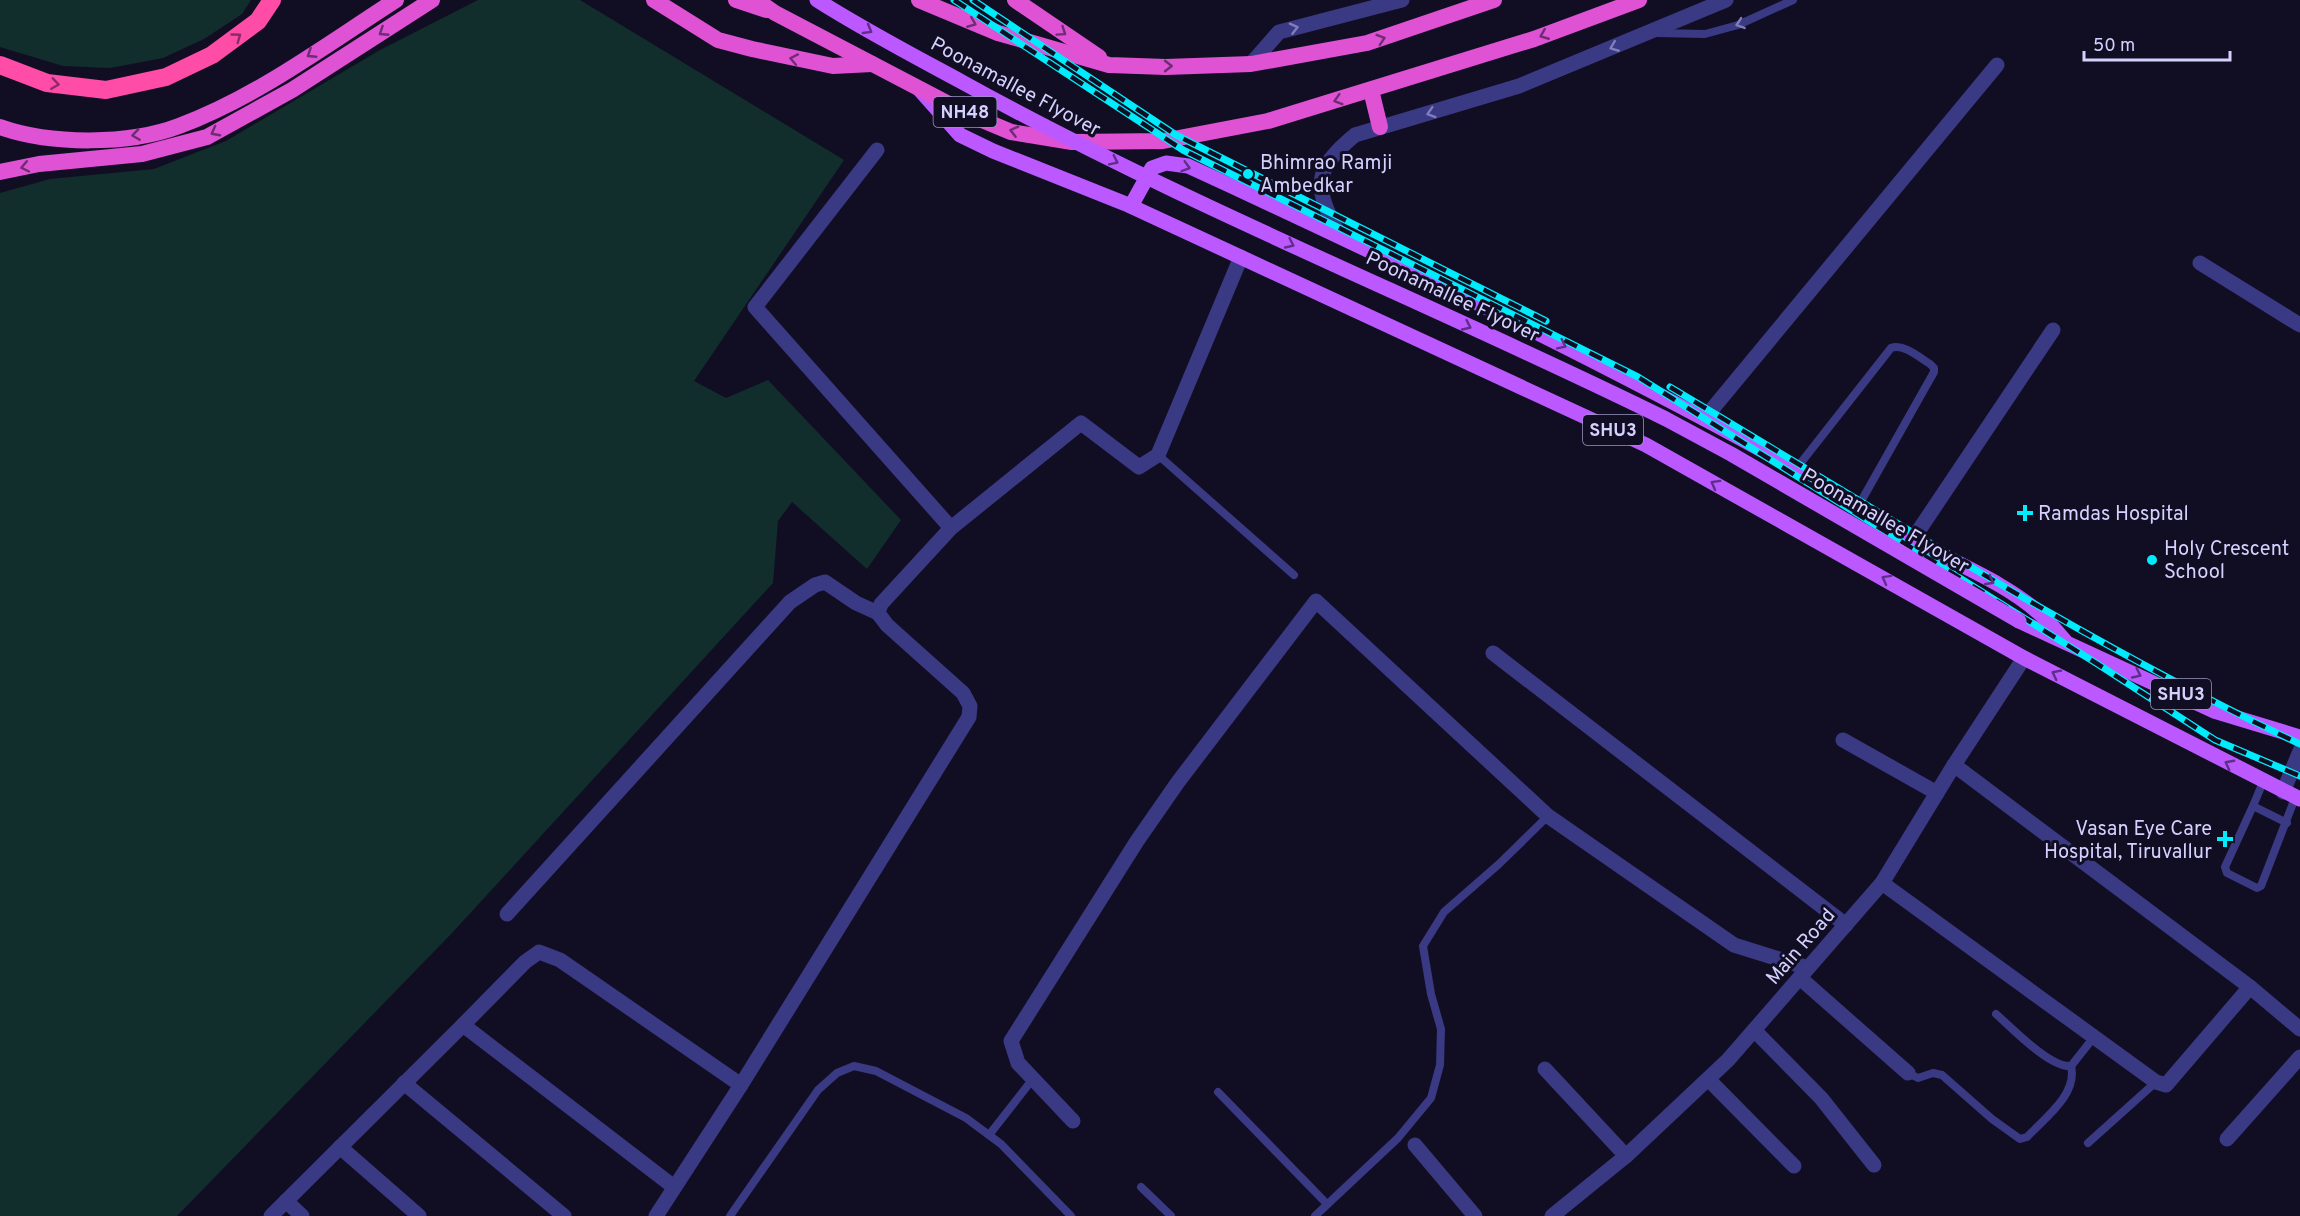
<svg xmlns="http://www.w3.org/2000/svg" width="2300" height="1216" font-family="Overpass,sans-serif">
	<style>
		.green { fill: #112e2c }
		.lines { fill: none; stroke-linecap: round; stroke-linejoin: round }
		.service { stroke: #3a3983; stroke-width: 8 }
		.minor { stroke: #3a3983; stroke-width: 15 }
		.tertiary { stroke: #3a3983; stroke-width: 15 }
		.primary { stroke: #bc58ff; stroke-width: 15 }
		.trunk { stroke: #de52d3; stroke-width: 16 }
		.motorway { stroke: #ff4ca7; stroke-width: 18 }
		.rail-casing { stroke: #00ebfc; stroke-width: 7 }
		.rail { stroke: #110e24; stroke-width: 4.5; stroke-dasharray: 14; stroke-linecap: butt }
		.primary-bridge { stroke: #bc58ff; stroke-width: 15 }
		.oneway { stroke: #6d2d73 }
		.oneway2 { stroke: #807dbb }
		.oneway3 { stroke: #5e2f87 }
		.oneway4 { stroke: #882d66 }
		.poi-dot { fill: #00ebfc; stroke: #110e24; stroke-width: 2 }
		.labels { text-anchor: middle; stroke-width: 6; stroke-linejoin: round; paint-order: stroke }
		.shield { fill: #110e24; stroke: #9a96bd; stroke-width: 1.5 }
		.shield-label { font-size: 18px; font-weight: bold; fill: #d5d1ff }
		.street-label { font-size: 20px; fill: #d5d1ff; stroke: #110e24 }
		.poi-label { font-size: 20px; fill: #d5d1ff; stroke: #110e24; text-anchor: start }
	</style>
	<rect width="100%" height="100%" fill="#110e24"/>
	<!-- green -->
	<g class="green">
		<path d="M0,0H251L242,14L204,39L163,58L110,68L63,66L0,47Z"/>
		<path d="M478,0H580L844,160L694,381L726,398L768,380L901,520L867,569L792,502L778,521L773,583L452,933L177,1216H0V193L50,179L154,169L226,141L380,50Z"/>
	</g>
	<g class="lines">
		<!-- service -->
		<g class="service">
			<path d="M1656,33L1705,34L1738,25L1793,0"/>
			<path d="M1158,455L1294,575"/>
			<path d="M1796,469L1891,348C1903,343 1920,358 1930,364L1934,368V372L1859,505"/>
			<path d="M2253,806L2263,782"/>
			<path d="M2287,823L2253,806L2225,867L2227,873L2257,888L2261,886L2295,798"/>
			<path d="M1996,1014C2012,1028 2050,1068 2071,1066L2094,1037"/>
			<path d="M1908,1073L1918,1078L1933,1073L1942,1075L1992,1119L2020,1139L2027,1137C2045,1118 2078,1094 2071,1066"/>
			<path d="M1218,1092L1327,1204"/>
			<path d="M989,1135L1032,1080"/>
			<path d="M2088,1143L2156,1082"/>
			<path d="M1141,1187L1171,1216"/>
			<path d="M730,1216L818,1090L837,1073L854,1066L876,1071L966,1118L1001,1144L1071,1216"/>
			<path d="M1315,1216L1398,1138L1431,1098L1440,1065L1441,1029L1431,994L1423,946L1444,912L1499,864L1548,816"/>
		</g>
		<!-- minor -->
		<g class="minor">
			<path d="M877,150L755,307L951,528"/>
			<path d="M2200,263L2300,325"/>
			<path d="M1704,419L1997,65"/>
			<path d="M1913,539L2053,330"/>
			<path d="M1493,653L1846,925"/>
			<path d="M1843,740L1937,793"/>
			<path d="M1954,765L2250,987L2300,1029"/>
			<path d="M2283,792L2300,751"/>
			<path d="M1882,883L2156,1082L2166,1085L2250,987"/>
			<path d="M507,914L790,602L815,585L825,582L856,603L878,613"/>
			<path d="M1800,978L1908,1073"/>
			<path d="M1754,1030L1821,1098L1874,1165"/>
			<path d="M1545,1069L1626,1156"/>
			<path d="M1708,1079L1794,1166"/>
			<path d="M404,1083L564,1216"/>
			<path d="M1073,1121L1018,1063L1011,1041L1137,841L1178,782L1316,601L1548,816L1734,945L1808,968"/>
			<path d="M2227,1139L2300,1057"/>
			<path d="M1415,1145L1475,1216"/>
			<path d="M340,1147L419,1216"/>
			<path d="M674,1187L463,1025L525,962L539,952L560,960L741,1085"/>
			<path d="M286,1201L302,1216"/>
			<path d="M271,1216L463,1025"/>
			<path d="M656,1216L741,1085L969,717L970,706L963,693L887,625L878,613L881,604L951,528L1081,423L1139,467L1158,455L1241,257"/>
			<path d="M1552,1216L1626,1156L1728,1060L1882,883L1954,765L2024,658"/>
		</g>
		<!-- tertiary -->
		<g class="tertiary">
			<path d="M1251,64L1279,32L1402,0"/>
			<path d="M1340,236C1315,189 1310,172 1355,135L1519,86L1726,0"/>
		</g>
		<!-- primary -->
		<g class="primary">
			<path d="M920,90L960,135L993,151L1126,204L1646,445L2024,658L2300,799"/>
			<path d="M1131,206L1152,168L1166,163L1188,166C1384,256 1580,350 1769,454C1818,480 1864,510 1912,539C1953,563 2001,580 2038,612C2048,620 2056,631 2065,641"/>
			<path d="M2019,621L2214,711L2300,737"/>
		</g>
		<!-- trunk -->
		<g class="trunk">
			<path d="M654,0L718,40L752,49L833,66L872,64"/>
			<path d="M736,0L766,10"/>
			<path d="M756,0L775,13L968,114L1011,132L1072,142L1163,141L1268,121L1534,39L1639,0"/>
			<path d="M919,0L998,33L1109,65L1166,67L1251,64L1367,43L1494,0"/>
			<path d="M1015,0L1099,57"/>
			<path d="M1371,90L1380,127"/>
			<path d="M0,127C51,145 129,145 179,126C257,97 326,45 396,0"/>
			<path d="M0,172L39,164L142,154L207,137L292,90L432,0"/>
		</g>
		<!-- motorway -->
		<path class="motorway" d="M0,65L47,83L106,90L166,77L212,55L258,21L272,0"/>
		<!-- rail casing -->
		<g class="rail-casing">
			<g id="rail">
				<path d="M954,0L1183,150L1638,377L2096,663L2215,740L2300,776"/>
				<path d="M973,0L1176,135L1546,321"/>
				<path d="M1670,387C1877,510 2082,641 2300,744"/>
			</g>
		</g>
		<!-- rail -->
		<use href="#rail" class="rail"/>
		<!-- primary-bridge -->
		<path class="primary-bridge" d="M817,0C864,30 914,56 962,82C1190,208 1433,304 1666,419L1731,454L2019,621"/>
	</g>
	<!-- one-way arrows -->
	<defs><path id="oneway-chevron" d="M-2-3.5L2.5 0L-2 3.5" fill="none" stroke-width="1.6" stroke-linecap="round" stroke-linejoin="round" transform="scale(1.5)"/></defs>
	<g class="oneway">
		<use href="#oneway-chevron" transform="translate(972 23) rotate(22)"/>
		<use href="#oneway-chevron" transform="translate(383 32) rotate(147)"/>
		<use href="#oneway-chevron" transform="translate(1062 32) rotate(34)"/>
		<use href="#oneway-chevron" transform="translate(1544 35) rotate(158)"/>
		<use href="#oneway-chevron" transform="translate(1381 39) rotate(-18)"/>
		<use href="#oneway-chevron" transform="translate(311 54) rotate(147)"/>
		<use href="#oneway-chevron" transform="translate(794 59) rotate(-169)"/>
		<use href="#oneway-chevron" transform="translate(1168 66)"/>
		<use href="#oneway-chevron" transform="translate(1338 100) rotate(163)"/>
		<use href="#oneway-chevron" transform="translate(1014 131) rotate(-166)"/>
		<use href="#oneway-chevron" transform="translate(215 132) rotate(152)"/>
		<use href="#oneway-chevron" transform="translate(136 135) rotate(172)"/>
		<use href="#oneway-chevron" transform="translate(25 167) rotate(168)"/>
	</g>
	<g class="oneway2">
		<use href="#oneway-chevron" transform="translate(1740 24) rotate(161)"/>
		<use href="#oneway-chevron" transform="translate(1294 28) rotate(-14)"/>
		<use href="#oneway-chevron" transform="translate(1614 47) rotate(158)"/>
		<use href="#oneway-chevron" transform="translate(1431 113) rotate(163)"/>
	</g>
	<g class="oneway3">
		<use href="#oneway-chevron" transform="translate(868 30) rotate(30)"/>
		<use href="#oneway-chevron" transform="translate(1114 161) rotate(26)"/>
		<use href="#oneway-chevron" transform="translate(1186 167) rotate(16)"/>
		<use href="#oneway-chevron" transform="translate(1290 244) rotate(25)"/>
		<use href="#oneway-chevron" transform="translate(1467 326) rotate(25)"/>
		<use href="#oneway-chevron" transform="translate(1562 345) rotate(26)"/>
		<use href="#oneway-chevron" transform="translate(1715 484) rotate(-151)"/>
		<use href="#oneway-chevron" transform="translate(1886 579) rotate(-151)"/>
		<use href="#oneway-chevron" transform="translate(1990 581) rotate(28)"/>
		<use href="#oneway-chevron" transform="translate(2056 674) rotate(-153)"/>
		<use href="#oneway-chevron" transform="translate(2137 674) rotate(25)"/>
		<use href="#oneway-chevron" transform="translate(2229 764) rotate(-152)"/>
	</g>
	<g class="oneway4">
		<use href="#oneway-chevron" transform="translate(237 37) rotate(-36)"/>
		<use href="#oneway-chevron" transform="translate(55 84) rotate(8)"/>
	</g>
	<!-- markers -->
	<g class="poi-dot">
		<circle cx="1248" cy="174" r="6"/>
		<path d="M2022 504h6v6h6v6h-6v6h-6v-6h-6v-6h6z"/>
		<circle cx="2152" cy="560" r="6"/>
		<path d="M2222 830h6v6h6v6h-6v6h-6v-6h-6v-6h6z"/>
	</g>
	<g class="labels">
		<!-- shield labels -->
		<g class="shield">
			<rect x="933.5" y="97" width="63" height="30" rx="4.5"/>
			<rect x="1583" y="415" width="60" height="30" rx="4.5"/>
			<rect x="2151" y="679" width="60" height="30" rx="4.5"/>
		</g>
		<g class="shield-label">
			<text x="965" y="118">NH48</text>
			<text x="1613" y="436">SHU3</text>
			<text x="2181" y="700">SHU3</text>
		</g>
		<!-- street labels -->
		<g class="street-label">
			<text transform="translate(1016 86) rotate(28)" y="7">Poonamallee Flyover</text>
			<text transform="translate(1453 296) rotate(25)" y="7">Poonamallee Flyover</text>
			<text transform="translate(1886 520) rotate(30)" y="7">Poonamallee Flyover</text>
			<text transform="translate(1800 946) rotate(-49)" y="7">Main Road</text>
		</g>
		<!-- poi labels -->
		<g class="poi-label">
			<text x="1260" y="169">Bhimrao Ramji<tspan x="1260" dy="23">Ambedkar</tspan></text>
			<text x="2038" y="520">Ramdas Hospital</text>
			<text x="2164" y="555">Holy Crescent<tspan x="2164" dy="23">School</tspan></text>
			<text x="2212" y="835" text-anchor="end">Vasan Eye Care<tspan x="2212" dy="23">Hospital, Tiruvallur</tspan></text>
		</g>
	</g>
	<!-- scale -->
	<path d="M2084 51v9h146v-9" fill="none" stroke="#d5d1ff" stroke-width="3"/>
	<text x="2093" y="51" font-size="18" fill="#d5d1ff" stroke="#110e24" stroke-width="4.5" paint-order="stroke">50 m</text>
</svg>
